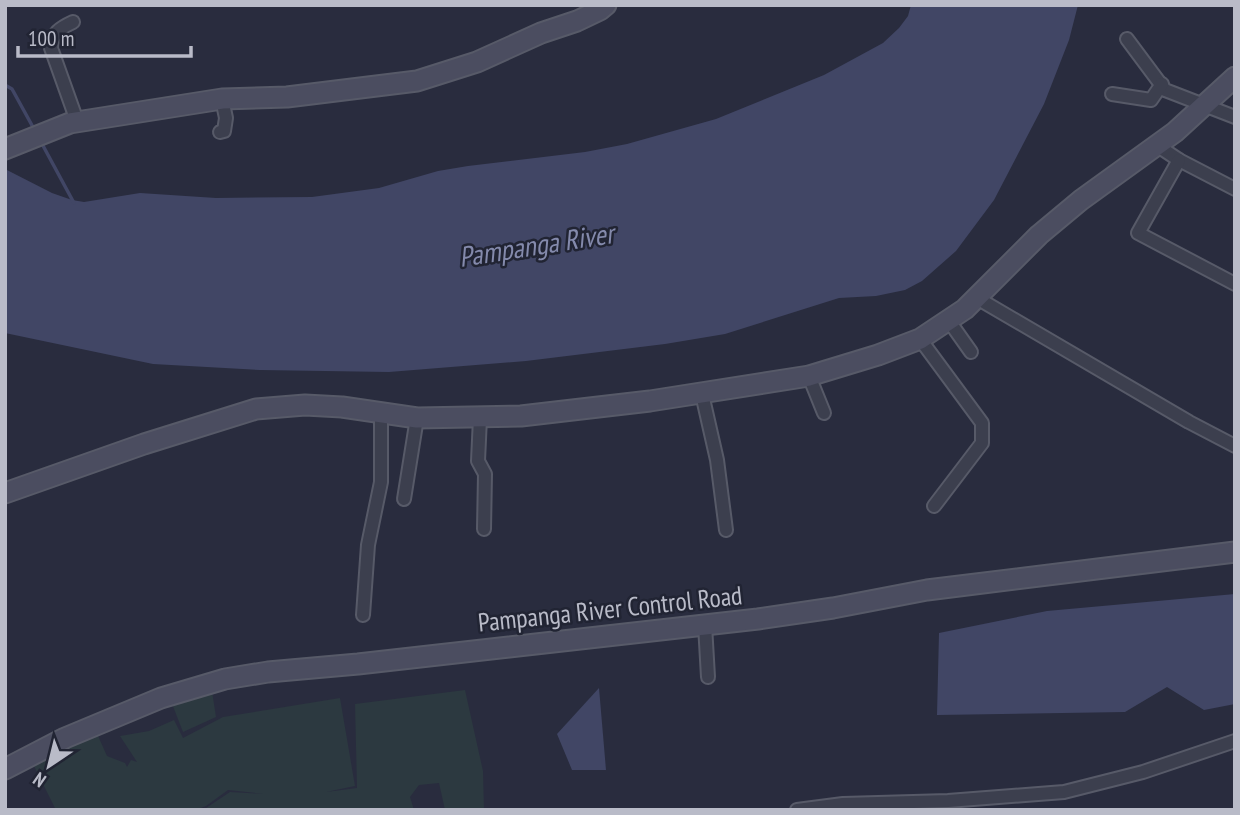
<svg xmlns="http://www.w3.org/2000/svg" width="1240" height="815" font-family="'PT Sans Narrow',sans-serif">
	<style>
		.green { fill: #2c3940 }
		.water { fill: #414665 }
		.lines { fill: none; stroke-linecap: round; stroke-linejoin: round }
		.stream { stroke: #414665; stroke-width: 3.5 }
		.street-casing { stroke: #575a68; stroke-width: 16 }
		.secondary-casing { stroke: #575a68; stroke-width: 23 }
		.street { stroke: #3c3f4e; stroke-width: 12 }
		.secondary { stroke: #4b4d60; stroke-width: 19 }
		.labels { text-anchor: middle; stroke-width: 5; stroke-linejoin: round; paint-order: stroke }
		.street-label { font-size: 26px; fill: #b9bbc8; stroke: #212433 }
		.water-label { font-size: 28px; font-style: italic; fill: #848aac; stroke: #212433 }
	</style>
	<rect width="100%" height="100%" fill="#292c3e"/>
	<!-- green -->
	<g class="green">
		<path d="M211,685L216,717L183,732L169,696Z"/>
		<path d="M465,690L483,771L484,810H445L439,783L419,785L410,797L414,810H203L230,792L264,794L228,790L206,806L195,810H56L29,756L95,729L107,756L125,763L127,767L131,760L137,762L120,736L149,731L174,720L183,738L223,717L340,698L355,786L326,792L357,788L355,704Z"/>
	</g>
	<!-- water -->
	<g class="water">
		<path d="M911,5H1078L1069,40L1044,104L994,200L956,251L922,281L905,290L876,296L839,298L725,334L665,344L526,361L389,372L260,370L153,364L5,333V169L52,193L72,200L84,202L140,193L216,198L312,197L379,188L438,171L468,166L585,152L627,144L716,119L824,75L883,43L899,28L908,16Z"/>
		<path d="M1235,594V704L1204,710L1167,687L1125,712L937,715L939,633L1047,611Z"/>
		<path d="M599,688L606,770H572L557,734Z"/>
	</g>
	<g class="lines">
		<!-- stream -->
		<g class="stream">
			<path d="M5,85L12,89L34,129"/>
			<path d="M41,142L74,203"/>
		</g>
		<!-- street casing -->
		<g class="street-casing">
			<g id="street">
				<path d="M73,22C60,28 52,33 51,48L77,121"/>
				<path d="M1127,39L1165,90L1235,117"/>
				<path d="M1112,94L1151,100L1162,84"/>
				<path d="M220,132L224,131L226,118L222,99"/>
				<path d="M1158,146L1179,160L1235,189"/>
				<path d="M1179,160L1138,233L1235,284"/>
				<path d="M977,298L1189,422L1235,446"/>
				<path d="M949,321L971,352"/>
				<path d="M920,339L982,423V443L934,506"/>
				<path d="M809,376L824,413"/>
				<path d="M702,394L717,460L726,530"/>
				<path d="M480,418L478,461L485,474L484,529"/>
				<path d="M404,499L417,418"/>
				<path d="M363,615L368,545L381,482V413"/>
				<path d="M705,625L708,677"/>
				<path d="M797,810L843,804L948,801L1064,792L1143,772L1235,741"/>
			</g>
		</g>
		<!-- secondary casing -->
		<g class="secondary-casing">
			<g id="secondary">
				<path d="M5,149L70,123L222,99L287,97L417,81L477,62L541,33L577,21L600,10L606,5"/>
				<path d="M5,493L144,444L256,409L305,405L342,407L417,418L521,416L650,401L809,376L878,355L920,339L965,309L1039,235L1081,200L1175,132L1235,77"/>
				<path d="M5,769L65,738L161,698L225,679L268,672L358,664L758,619L833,608L927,590L1235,552"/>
			</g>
		</g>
		<!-- street -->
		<use href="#street" class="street"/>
		<!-- secondary -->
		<use href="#secondary" class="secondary"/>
	</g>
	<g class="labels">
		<!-- street labels -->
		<g class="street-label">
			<text transform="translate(610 609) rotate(-6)" y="9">Pampanga River Control Road</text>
		</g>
		<!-- water labels -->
		<g class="water-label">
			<text transform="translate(536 245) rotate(-9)" y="10">Pampanga River</text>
		</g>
	</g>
	<!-- border -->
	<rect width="1240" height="815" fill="none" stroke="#b9bbc8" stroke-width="14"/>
	<!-- north arrow -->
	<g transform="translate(49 766) rotate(215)" stroke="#212433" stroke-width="5" paint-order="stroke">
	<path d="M0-5L12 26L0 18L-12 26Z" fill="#b9bbc8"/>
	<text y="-10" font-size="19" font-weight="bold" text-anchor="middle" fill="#b9bbc8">N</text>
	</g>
	<!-- scale -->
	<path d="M18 46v10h173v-10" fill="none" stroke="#b9bbc8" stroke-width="3.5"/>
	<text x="28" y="46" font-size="21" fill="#b9bbc8" stroke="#212433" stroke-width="5" paint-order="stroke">100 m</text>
</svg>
